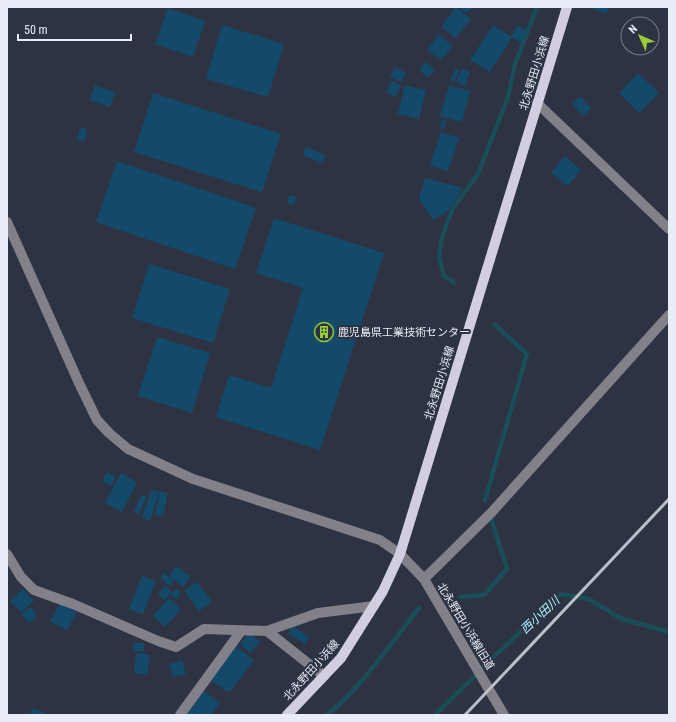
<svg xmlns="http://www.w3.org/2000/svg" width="676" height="722" font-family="'Roboto Condensed','Noto Sans JP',sans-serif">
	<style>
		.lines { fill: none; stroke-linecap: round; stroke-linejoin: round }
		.stream { stroke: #194e58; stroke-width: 4.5 }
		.building { fill: #144a69 }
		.minor { stroke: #828189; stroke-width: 10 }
		.major { stroke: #d1cedf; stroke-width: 10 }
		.rail { stroke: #b9bec9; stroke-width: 3 }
		.labels { text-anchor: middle; stroke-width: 4; stroke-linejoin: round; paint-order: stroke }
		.street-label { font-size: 11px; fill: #e8edf7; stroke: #2d3342 }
		.poi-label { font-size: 11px; fill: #e8edf7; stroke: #2d3342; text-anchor: start }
		.water-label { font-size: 12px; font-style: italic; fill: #a7f1ff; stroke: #2d3342 }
	</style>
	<rect width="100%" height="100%" fill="#2d3342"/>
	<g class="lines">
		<!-- stream -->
		<g class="stream">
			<path d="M454,283L444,276L439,257L442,237L453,208L478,174L508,97L515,64L537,7"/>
			<path d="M485,500L527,354L495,325"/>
			<path d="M460,597L484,595L507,569L491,518"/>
			<path d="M327,715C361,688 392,642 419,608"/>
			<path d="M435,715L501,650L561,594L589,599L622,619L669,632"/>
		</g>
	</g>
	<!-- building -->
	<g class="building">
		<path d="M456,7L471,19L456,38L441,27Z"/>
		<path d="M459,7H471L472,8L467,13Z"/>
		<path d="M593,7H609L606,14L592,9Z"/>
		<path d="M168,8L205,21L193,57L155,44Z"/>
		<path d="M222,25L284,44L268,97L206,79Z"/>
		<path d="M493,25L511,37L518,25L528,32L521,43L512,37L490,72L470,60Z"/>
		<path d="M439,35L453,46L441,60L427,49Z"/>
		<path d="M425,62L435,69L428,78L419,70Z"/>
		<path d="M395,67L406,73L401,82L390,77Z"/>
		<path d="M456,68L460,70L454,82L450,80Z"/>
		<path d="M462,69L470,72L465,86L456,82Z"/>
		<path d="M638,73L659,93L639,113L619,93Z"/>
		<path d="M391,81L401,85L396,97L386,92Z"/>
		<path d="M95,85L115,92L110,107L90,100Z"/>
		<path d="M405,85L426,90L419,119L398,114Z"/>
		<path d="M449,85L470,91L462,122L440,116Z"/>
		<path d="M153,93L281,134L262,192L134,152Z"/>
		<path d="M580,97L591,108L583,116L572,104Z"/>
		<path d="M442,120L447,121L444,129L440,128Z"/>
		<path d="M80,127L87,129L84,142L77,140Z"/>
		<path d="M441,132L459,138L448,171L430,165Z"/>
		<path d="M306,147L326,155L322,163L303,155Z"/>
		<path d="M565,156L581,170L568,186L551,173Z"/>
		<path d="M117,161L256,208L235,269L96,222Z"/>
		<path d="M425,178L463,188L448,211L433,220L419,199Z"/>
		<path d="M289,195L296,197L294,205L287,203Z"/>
		<path d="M274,218L384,253L320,450L216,417L229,375L271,388L303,288L256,273Z"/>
		<path d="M149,264L230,289L213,343L132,318Z"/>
		<path d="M157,337L210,353L192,413L138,396Z"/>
		<path d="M107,472L116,477L111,486L102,481Z"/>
		<path d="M121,473L137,482L122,512L105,503Z"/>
		<path d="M151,490L159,492L150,521L142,518Z"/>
		<path d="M160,491L168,493L163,516L155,515Z"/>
		<path d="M141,495L146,497L139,514L134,512Z"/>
		<path d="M176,566L191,577L183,587L169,575Z"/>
		<path d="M164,573L174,580L170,586L160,578Z"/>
		<path d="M142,576L156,581L143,614L129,609Z"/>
		<path d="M197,582L212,602L199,611L184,591Z"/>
		<path d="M165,586L172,592L165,600L158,594Z"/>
		<path d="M23,589L34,601L21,612L10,601Z"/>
		<path d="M176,589L181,593L177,599L171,595Z"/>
		<path d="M169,598L181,609L165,627L153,616Z"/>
		<path d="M60,603L77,611L67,630L50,622Z"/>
		<path d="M30,607L37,616L29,623L21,614Z"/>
		<path d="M293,626L309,637L305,644L288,633Z"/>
		<path d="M249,633L260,642L250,653L240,644Z"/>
		<rect x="133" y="643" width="11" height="8"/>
		<path d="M235,646L254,660L229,693L211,680Z"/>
		<path d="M136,653L150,655L147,675L134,673Z"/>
		<path d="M182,661L186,674L173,677L169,664Z"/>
		<path d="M204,691L220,703L211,715H188L187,714Z"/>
		<path d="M33,708L49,715H30Z"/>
	</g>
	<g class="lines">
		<!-- minor -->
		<g class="minor">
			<path d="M537,103L669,229"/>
			<path d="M7,222L79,383L97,420L109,433L128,449L193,479L380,540L400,554L424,579L504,715"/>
			<path d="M7,554L21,577L34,590L73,604L158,641L176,647L204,629L267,631L318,613L374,606"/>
			<path d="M424,579L491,513L669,315"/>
			<path d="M267,631L324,676"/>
			<path d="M180,715L241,631"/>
		</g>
		<!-- major -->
		<path class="major" d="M287,715L341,658L383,591L400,554L567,7"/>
		<!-- rail -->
		<path class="rail" d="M465,715L669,499"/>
	</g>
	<!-- icons -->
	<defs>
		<g id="building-ring" transform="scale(1)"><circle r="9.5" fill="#2d3342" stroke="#95cc3a" stroke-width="1.5"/><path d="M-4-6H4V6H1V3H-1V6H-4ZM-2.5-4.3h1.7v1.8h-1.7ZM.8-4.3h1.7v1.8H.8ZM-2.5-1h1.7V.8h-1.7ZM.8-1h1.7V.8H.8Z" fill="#95cc3a"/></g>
	</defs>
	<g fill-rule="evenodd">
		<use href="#building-ring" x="324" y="332"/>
	</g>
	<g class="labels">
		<!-- street labels -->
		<g class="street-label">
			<text transform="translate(534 73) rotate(-73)" y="4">北永野田小浜線</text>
			<text transform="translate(439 383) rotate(-73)" y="4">北永野田小浜線</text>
			<text transform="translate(466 626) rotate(59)" y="4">北永野田小浜線旧道</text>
			<text transform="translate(311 670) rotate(-48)" y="4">北永野田小浜線</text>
		</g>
		<!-- poi labels -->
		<g class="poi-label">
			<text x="338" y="336">鹿児島県工業技術センター</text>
		</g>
		<!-- water labels -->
		<g class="water-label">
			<text transform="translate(540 615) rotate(-43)" y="4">西小田川</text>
		</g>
	</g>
	<!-- border -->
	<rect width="676" height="722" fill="none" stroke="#e8edf7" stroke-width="16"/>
	<!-- north arrow -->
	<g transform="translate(640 36) rotate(315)"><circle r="19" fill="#2d3342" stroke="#787d8a"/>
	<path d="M0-3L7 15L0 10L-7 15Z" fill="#95cc3a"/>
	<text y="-6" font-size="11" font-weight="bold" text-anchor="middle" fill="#e8edf7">N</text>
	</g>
	<!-- scale -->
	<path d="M18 34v6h113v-6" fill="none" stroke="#e8edf7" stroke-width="2"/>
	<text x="24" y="34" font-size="12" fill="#e8edf7" stroke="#2d3342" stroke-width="3" paint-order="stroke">50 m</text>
</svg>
